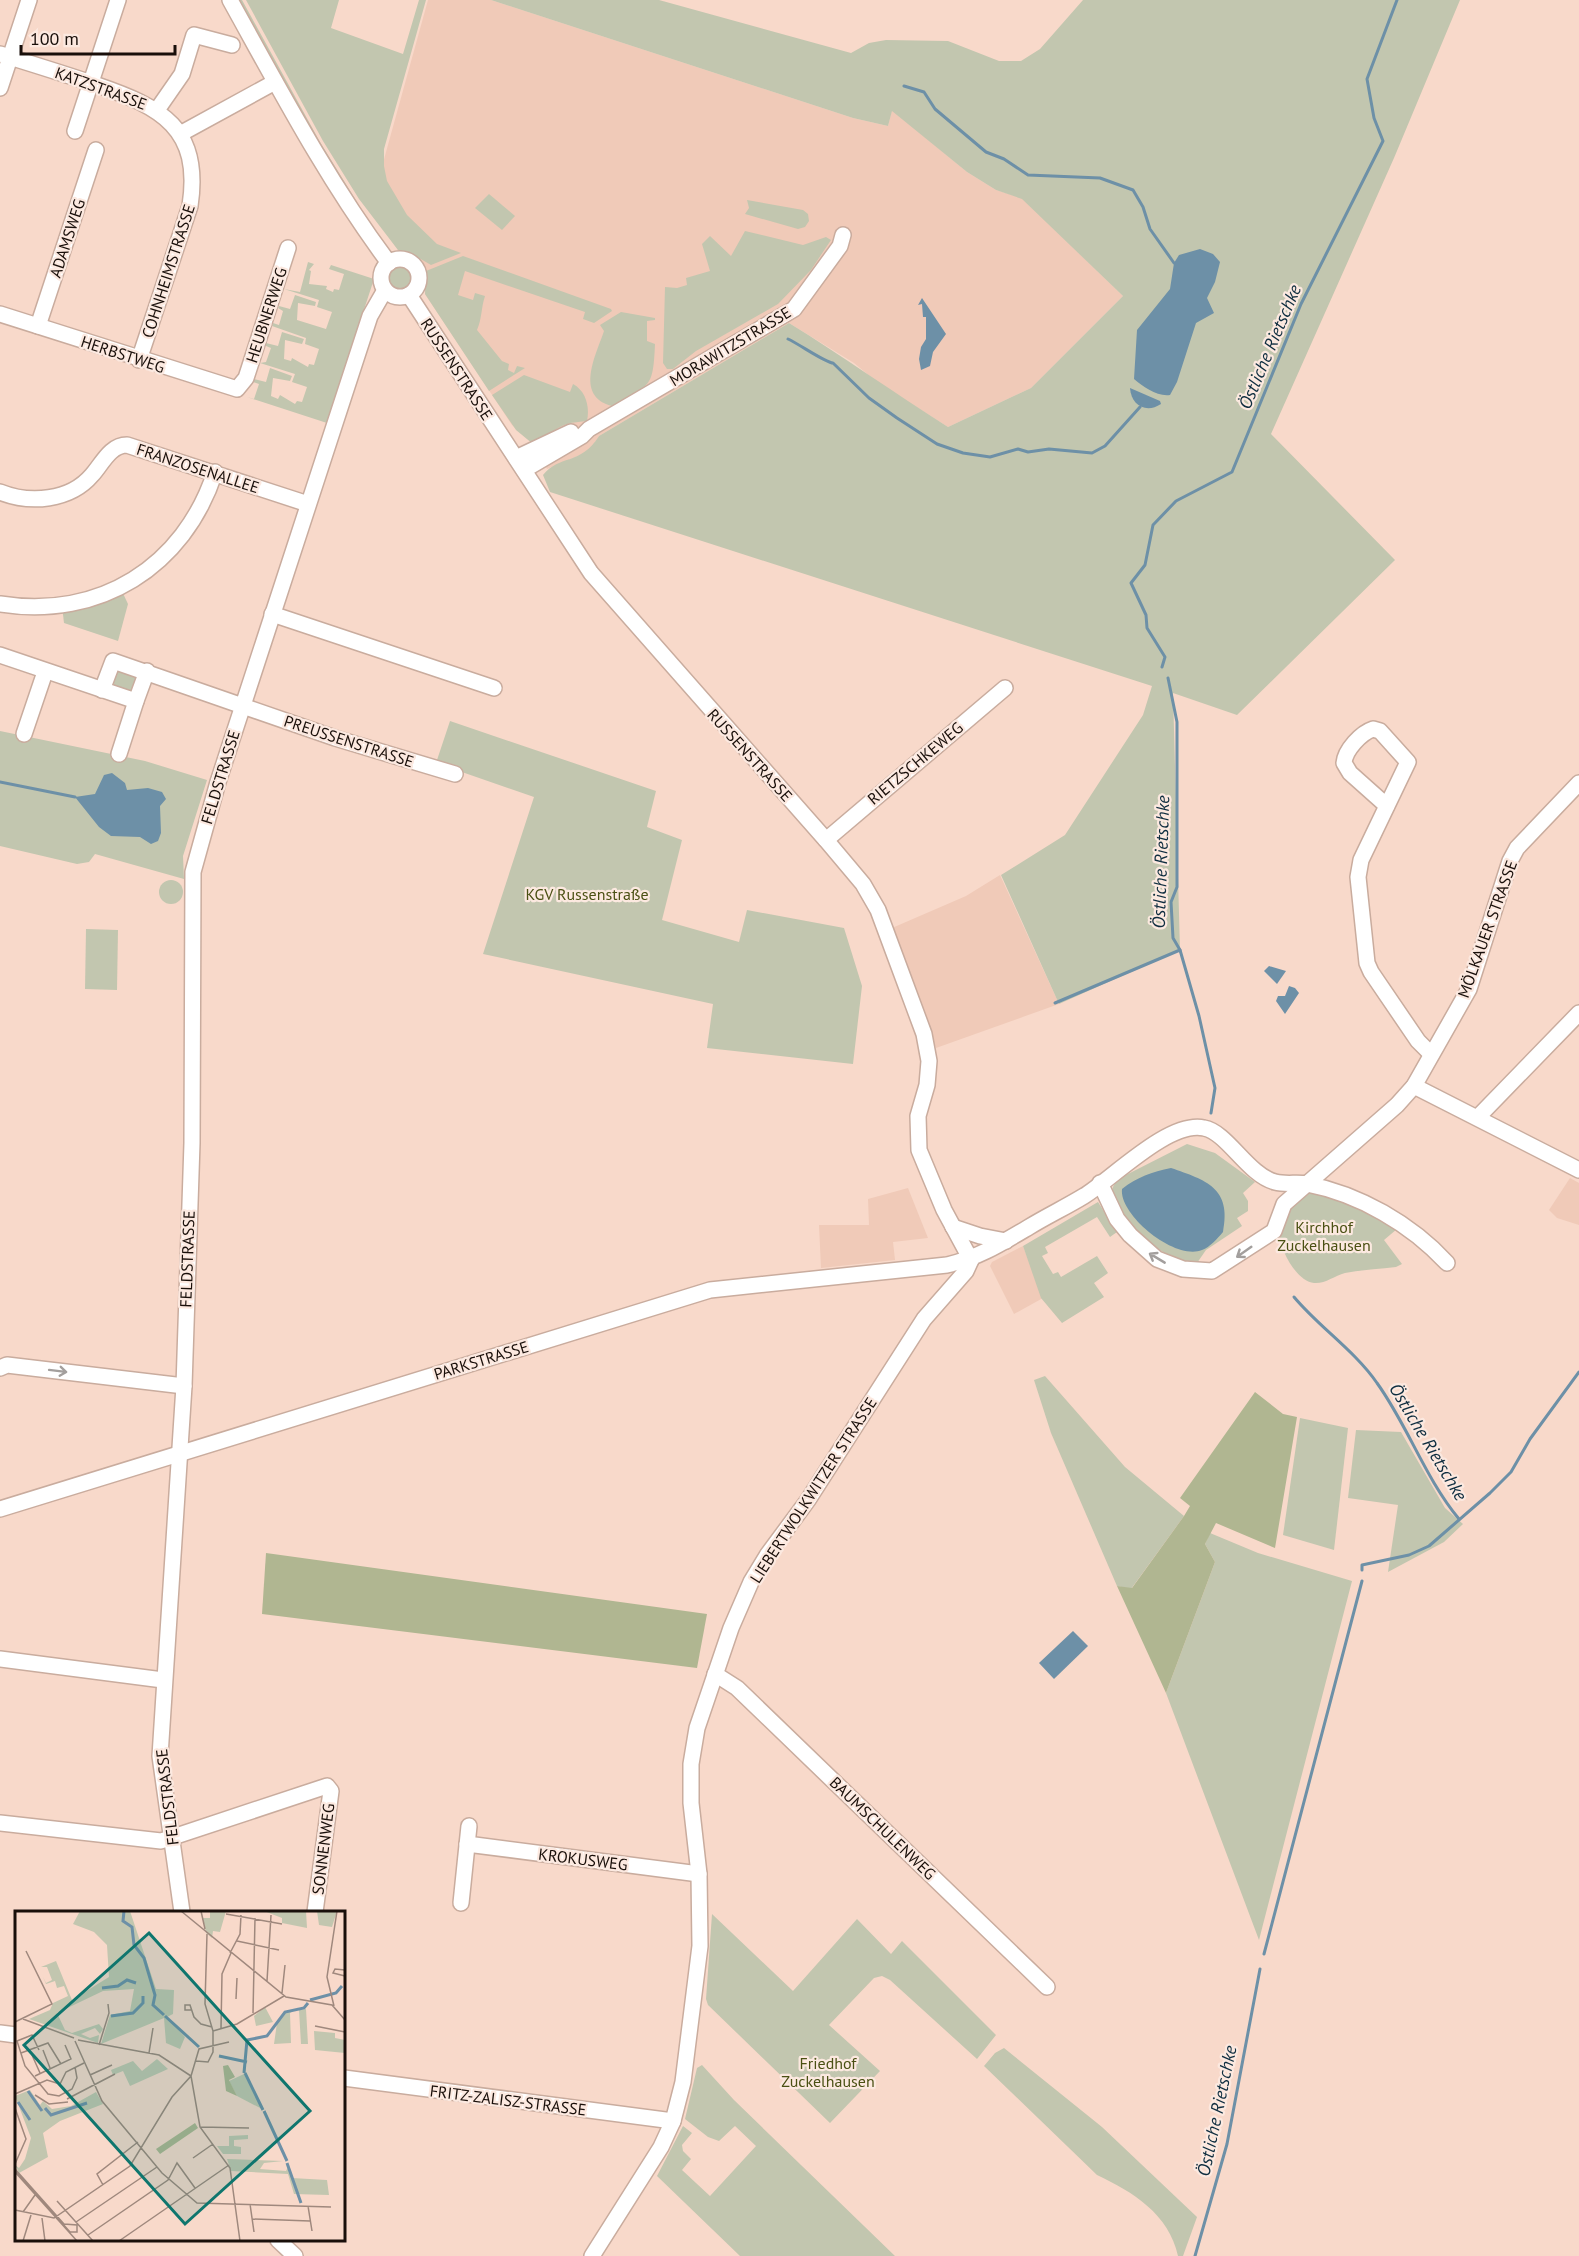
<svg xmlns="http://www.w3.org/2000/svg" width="1579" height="2256" font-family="'PT Sans',sans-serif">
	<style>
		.built { fill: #f0cab8 }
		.green { fill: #c2c6af }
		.forest { fill: #b0b691 }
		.water { fill: #6d90a7 }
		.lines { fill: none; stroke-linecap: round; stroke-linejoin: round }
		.stream { stroke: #6d90a7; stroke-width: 3 }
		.minor-casing { stroke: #c9ac9e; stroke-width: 18 }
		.minor { stroke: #fff; stroke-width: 15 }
		.oneway { stroke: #a39f9d }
		.labels { text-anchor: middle; stroke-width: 4.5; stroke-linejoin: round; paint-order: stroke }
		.street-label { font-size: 16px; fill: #190f0a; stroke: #fce9e0 }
		.park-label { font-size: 16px; fill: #4a5013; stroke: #fce9e0 }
		.water-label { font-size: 18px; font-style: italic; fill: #0e2d3f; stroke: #fce9e0 }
		.inset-river { fill: none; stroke: #6d90a7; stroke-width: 3 }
		.inset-road { fill: none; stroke: #9f887d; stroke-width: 1.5 }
		.view { fill: #0f766e; fill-opacity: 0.15; stroke: #0f766e; stroke-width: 3 }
		.inset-edge { fill: none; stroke: #190f0a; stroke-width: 3 }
	</style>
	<rect width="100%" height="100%" fill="#f8d9ca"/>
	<!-- built -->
	<g class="built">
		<path d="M428,0H491L853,118L888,126L892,110L967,172L996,190L1022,198L1123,296L1031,388L948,427L878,383L854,363L789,323L599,436L590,451L547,469L533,444L512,425L425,294L427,276L422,262L412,254L398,250L370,210Z"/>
		<path d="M1000,875L1059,1004L936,1048L892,928L966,896Z"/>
		<path d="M1570,1178L1579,1183V1225L1557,1218L1549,1210Z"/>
		<path d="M908,1188L928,1238L893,1242L895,1260L821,1268L819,1225H869L868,1199Z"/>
		<path d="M1023,1246L1043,1298L1014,1314L990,1266L992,1262Z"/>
	</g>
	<!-- green -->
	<g class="green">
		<path d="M236,0H242L320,142L357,202L353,205Z"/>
		<path d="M246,0H339L331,28L403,54L419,0H426L384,149V166L387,181L407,215L437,244L461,253L431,265L412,254L398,250L359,199L323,141Z"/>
		<path d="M491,0H659L851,53L869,43L886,40L948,41L999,61H1021L1040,49L1083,0H1460L1394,158L1271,434L1395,560L1237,715L1173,693L1180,950L1059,1004L1001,875L1065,835L1143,715L1152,686L550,492L543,475C560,454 580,466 599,436L789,323C843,356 894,393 948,427L1031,388L1123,296L1022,199L996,190L967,172L892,111L888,126L853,118Z"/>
		<path d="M489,194L515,216L502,230L475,208Z"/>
		<path d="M747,200L803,210L808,214L809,221L805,227L798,229L745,214L749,208Z"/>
		<path d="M745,231L803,245L826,237L831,240L811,270L778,304L696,351L673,369H667L663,363L665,287L677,288L687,285L686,278L710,271L702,244L710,236L731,256Z"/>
		<path d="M463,256L611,309L612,311L594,323L583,319L585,312L465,271L458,295L473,300L475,293L485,296C481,308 482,319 477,330L502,361L509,364L508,370L514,373L517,366L525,368L489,391L425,294L426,271Z"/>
		<path d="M308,262L314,264L309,270L311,271L309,284L327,286L326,289L333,292L334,289L339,290L344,274L329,269L331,265L374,279L327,423L247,397L254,399L259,384L253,382L254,379L266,382L270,368L292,376L290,381L273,378L271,396L278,399L280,395L295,404L297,401L302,402L307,387L292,382L295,374L260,363L266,362L271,348L266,346V343L278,346L282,332L304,339L302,344L285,340L284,359L291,361L292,358L308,367L309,364L314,365L319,349L305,344L306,338L272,326L273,323L279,325L283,311L278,308L279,306L290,309L295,295L316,302L315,306L298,303L297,320L326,329L332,312L317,307L319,300L284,289L300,292Z"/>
		<circle cx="400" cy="278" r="11"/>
		<path d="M621,312L655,318V320L647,321V341L655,344C653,391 650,383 612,406C574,396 596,355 604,331L600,325Z"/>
		<path d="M524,375L570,392L573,384C586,391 590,407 587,421C580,422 573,422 567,424C554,428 546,439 533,444L516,430L492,395Z"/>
		<path d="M120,587L128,604L118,641L64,623L62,606Z"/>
		<path d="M113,661L146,671L136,701L102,690Z"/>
		<path d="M450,721L656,791L647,827L682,840L662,920L739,942L747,910L844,928L862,986L853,1064L707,1048L713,1004L483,954L534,797L436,763Z"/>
		<path d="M0,731L145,761L207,780L183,856L184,879L95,854L89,862L77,864L0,846Z"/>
		<circle cx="171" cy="892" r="12"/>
		<path d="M86,929L118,930L117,990L85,989Z"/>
		<path d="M1187,1144L1215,1153L1255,1182L1243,1193L1248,1201V1211L1237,1218L1242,1226L1206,1250L1197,1263C1172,1268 1112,1217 1112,1192C1112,1185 1117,1181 1122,1177Z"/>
		<path d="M1320,1191L1351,1202L1397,1229L1384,1240L1402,1264L1396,1267C1379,1269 1361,1270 1345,1273C1334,1276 1325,1284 1314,1283C1295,1281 1276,1244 1280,1227C1282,1215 1293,1205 1300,1195Z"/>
		<path d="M1098,1202L1117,1232L1110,1237L1097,1217L1045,1247L1048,1253L1042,1256L1053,1274L1058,1272L1061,1277L1097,1256L1108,1273L1094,1283L1104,1297L1062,1323L1041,1298L1023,1246Z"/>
		<path d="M1045,1376L1125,1467L1184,1516L1131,1589L1117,1586L1051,1433L1034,1380Z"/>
		<path d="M1300,1418L1348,1428L1334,1550L1283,1535Z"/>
		<path d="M1356,1430L1401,1432L1445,1508L1463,1524L1444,1542L1388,1572L1398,1505L1348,1498Z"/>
		<path d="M1210,1533L1258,1553L1352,1581L1259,1940L1166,1693L1215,1562L1205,1544Z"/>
		<path d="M712,1914L793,1991L857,1919L891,1954L902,1941L996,2035L977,2059L890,1980L882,1976L874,1978L829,2025L880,2071L830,2123L708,2005L706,1999Z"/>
		<path d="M1004,2048L1102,2127L1197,2217L1183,2256H1178C1169,2214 1133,2192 1097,2175L984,2066L995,2053Z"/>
		<path d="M702,2065L734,2100L895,2256H740L657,2176L683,2126L692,2133L682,2145L683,2151L691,2159L682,2170L710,2196L756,2146L735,2126L719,2141L708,2137L685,2119L697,2068Z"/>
	</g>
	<!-- forest -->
	<g class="forest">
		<path d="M1255,1392L1283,1414L1297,1417L1275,1548L1216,1523L1205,1544L1215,1562L1166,1693L1117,1586L1132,1588L1184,1516L1190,1506L1180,1498Z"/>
		<path d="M266,1553L707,1614L697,1668L262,1614Z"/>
	</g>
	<!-- water -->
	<g class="water">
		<path d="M1200,249L1213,254L1220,262L1215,282L1207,298L1214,313L1196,323L1177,382L1170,395C1158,397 1143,387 1134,379L1137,330L1170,289L1174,263L1179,255Z"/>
		<path d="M922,298L946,334L933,352L930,366L921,370L919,359L921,347L926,339V317H923L922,304L918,305Z"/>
		<path d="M1130,388L1160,401L1161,404C1146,414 1131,405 1130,388Z"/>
		<path d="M112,773L125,783L127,790L148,788L162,792L166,799L160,806L161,833L158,841L151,844L140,837L111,836L99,827L75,797L95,794L104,775Z"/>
		<path d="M1269,966L1286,971L1277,984L1264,971Z"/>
		<path d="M1289,986L1295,988L1299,993L1285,1014L1276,1001L1278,996H1285Z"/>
		<path d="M1171,1168C1206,1180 1232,1188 1223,1232C1217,1239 1210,1247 1202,1250C1175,1261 1119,1215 1122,1189C1137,1177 1152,1172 1171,1168Z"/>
		<path d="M1073,1631L1088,1646L1054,1679L1039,1663Z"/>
	</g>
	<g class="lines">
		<!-- stream -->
		<g class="stream">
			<path d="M904,86L924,92L935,109L986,152L1004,159L1028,175L1100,178L1133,190L1143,207L1150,229L1174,263"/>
			<path d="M788,339C799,344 826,363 833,363L869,398L897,418L937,444L963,453L990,457L1018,449L1028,452L1049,449L1092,453L1105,446L1140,407"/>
			<path d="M1162,667L1165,657L1147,628L1146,615L1131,583L1145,565L1153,525L1176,501L1232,472L1301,304L1383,141L1374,118L1367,79L1397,0"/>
			<path d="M1168,678L1177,722V887L1171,902L1173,938L1180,950L1199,1016L1215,1088L1211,1113"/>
			<path d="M0,782L75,797"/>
			<path d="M1055,1003L1180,950"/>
			<path d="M1294,1297C1319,1327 1355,1351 1377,1383C1408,1426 1425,1478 1459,1519"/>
			<path d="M1362,1570V1565L1409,1555L1429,1546L1490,1493L1511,1472L1530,1439L1579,1372"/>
			<path d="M1264,1954L1362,1581"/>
			<path d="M1195,2256L1227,2144L1260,1969"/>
		</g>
		<!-- minor casing -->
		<g class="minor-casing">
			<g id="minor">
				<path d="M230,0C280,90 327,180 389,263"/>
				<path d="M0,54C32,64 65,74 97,85C161,107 202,128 190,206L139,360"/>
				<path d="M0,88L29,0"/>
				<path d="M157,110L182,74L194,35L232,45"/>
				<path d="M75,131L118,0"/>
				<path d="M180,134L275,82"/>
				<circle cx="400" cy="278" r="19"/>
				<path d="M409,295L591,573L826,840L863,884L878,910L924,1034L929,1061L927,1085L918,1116L919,1150L944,1210L971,1260"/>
				<path d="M0,314L237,389L246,378L288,248"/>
				<path d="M38,326L96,150"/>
				<path d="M516,458L571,432"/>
				<path d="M524,470L582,436L589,429L794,309L840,246L843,235"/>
				<path d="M0,492C30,504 70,501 92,475C102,464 110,445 127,445L308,504"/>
				<path d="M0,604C99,620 184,567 215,472"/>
				<path d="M272,614L494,688"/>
				<path d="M0,655L136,701L147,671"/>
				<path d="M102,690L113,661L335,738L455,774"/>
				<path d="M24,734L45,672"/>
				<path d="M119,754L136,701"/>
				<path d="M1387,806L1350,773L1344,763C1345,750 1361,733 1373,729L1380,731L1408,762L1361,860L1358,877L1367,963L1371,972L1418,1041L1430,1053"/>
				<path d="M826,840L1005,688"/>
				<path d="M1414,1086L1579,1170"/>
				<path d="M1478,1117L1579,1013"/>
				<path d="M1100,1183L1117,1219L1130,1235L1157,1259L1183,1269L1212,1271L1274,1231L1284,1204L1397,1105L1414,1086L1469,989L1510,861L1517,848L1579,783"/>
				<path d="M953,1227L980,1236L1006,1241"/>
				<path d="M0,1368L7,1365L184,1386"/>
				<path d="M0,1509L710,1290L947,1265C978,1258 1002,1243 1029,1227C1047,1216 1066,1207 1084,1196C1112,1179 1169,1120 1204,1128C1227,1132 1248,1175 1275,1182C1286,1185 1297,1182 1307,1184C1359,1194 1411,1224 1447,1263"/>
				<path d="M0,1659L163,1680"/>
				<path d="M715,1674L737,1688L1047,1987"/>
				<path d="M0,1823L161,1841L327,1786L331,1791L315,1912"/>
				<path d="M467,1844L699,1874"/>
				<path d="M461,1903L469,1826"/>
				<path d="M182,1912L160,1756L184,1386L192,1143L193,872L218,782L370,316L385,290"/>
				<path d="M0,2033L16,2035"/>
				<path d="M344,2078L673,2121"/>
				<path d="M278,2240L295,2256"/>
				<path d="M592,2256L661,2147L673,2121L683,2082L700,1946L699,1874L691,1803V1764L697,1728L731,1628L751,1582L768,1554L808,1500L924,1319L966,1271L971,1260"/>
			</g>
		</g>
		<!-- minor -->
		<use href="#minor" class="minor"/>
	</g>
	<!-- one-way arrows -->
	<defs><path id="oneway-shaft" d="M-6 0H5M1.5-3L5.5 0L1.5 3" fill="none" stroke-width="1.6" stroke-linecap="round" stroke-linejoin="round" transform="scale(1.5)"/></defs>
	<g class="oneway">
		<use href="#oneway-shaft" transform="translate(1244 1252) rotate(145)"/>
		<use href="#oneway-shaft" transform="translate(1157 1258) rotate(-149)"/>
		<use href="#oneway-shaft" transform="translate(58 1371) rotate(7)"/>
	</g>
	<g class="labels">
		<!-- street labels -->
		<g class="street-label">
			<text transform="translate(101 88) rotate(20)" y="6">KATZSTRASSE</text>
			<text transform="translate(67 238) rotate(-72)" y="6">ADAMSWEG</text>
			<text transform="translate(168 271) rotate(-72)" y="6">COHNHEIMSTRASSE</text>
			<text transform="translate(266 315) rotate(-72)" y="6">HEUBNERWEG</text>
			<text transform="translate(730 346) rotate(-31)" y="6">MORAWITZSTRASSE</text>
			<text transform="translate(123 354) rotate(18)" y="6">HERBSTWEG</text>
			<text transform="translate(457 369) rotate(57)" y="6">RUSSENSTRASSE</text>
			<text transform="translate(198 468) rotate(18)" y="6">FRANZOSENALLEE</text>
			<text transform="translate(349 741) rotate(18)" y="6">PREUSSENSTRASSE</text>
			<text transform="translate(750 755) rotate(48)" y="6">RUSSENSTRASSE</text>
			<text transform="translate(915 763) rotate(-40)" y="6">RIETZSCHKEWEG</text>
			<text transform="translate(220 777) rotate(-73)" y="6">FELDSTRASSE</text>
			<text transform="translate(1487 929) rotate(-70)" y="6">MÖLKAUER STRASSE</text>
			<text transform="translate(187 1259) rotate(-88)" y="6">FELDSTRASSE</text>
			<text transform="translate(481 1360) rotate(-17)" y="6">PARKSTRASSE</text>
			<text transform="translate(813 1490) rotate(-57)" y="6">LIEBERTWOLKWITZER STRASSE</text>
			<text transform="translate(167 1797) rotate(-97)" y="6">FELDSTRASSE</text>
			<text transform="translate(883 1828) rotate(44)" y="6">BAUMSCHULENWEG</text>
			<text transform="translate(323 1849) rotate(-83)" y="6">SONNENWEG</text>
			<text transform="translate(583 1859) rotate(7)" y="6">KROKUSWEG</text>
			<text transform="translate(508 2100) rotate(7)" y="6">FRITZ-ZALISZ-STRASSE</text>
		</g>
		<!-- park labels -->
		<g class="park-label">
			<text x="587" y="900">KGV Russenstraße</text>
			<text x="1324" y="1233">Kirchhof<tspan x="1324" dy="18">Zuckelhausen</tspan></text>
			<text x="828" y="2069">Friedhof<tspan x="828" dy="18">Zuckelhausen</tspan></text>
		</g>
		<!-- water labels -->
		<g class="water-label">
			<text transform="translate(1270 347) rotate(-67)" y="6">Östliche Rietschke</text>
			<text transform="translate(1161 862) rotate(-88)" y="6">Östliche Rietschke</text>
			<text transform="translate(1428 1442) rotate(59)" y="6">Östliche Rietschke</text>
			<text transform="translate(1217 2111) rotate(-78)" y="6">Östliche Rietschke</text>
		</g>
	</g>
	<!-- overview -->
	<g transform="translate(15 1911)">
		<rect width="330" height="330" fill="#f8d9ca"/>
		<path d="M65,0H115L141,78L159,79L158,103L152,106L170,126L165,138L151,132L149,107L86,133L95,104L115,100L119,78L88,80L42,102L50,119L57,122L84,113L88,118L85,123L80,117L66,123L75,127L84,124L83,132L14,108L35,99L38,92L53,85L49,75L42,77L40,70L31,73L28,66L31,72L37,69L32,56H26L41,50L57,89L94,66L92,34L79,21L58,13ZM195,0H211L205,21L198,20L197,27L191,22L188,7H195ZM249,0H291L292,17L267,12V7ZM302,0H322L317,16L304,14ZM250,96L258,111L241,115L239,105ZM291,98L293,133H286L284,99ZM280,99L275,102L276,132L259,133L262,112L270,102ZM299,120L320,122V127L330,129V142L300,139ZM142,148L153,158L115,175L108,160L98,164L96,159L118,150L127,160ZM229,163L247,198L222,185L214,170ZM15,179L25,194L28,190L37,198L56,195L81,181L88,193L45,210L28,222L33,246L4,262L0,254L4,257L10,248L16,227L0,185ZM233,224V228L219,229V235L226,236V243H208L202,235H214V225ZM212,248L268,250L249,252L245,258L271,260L273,256L277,267L312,269L314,284L279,283L273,263L216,260Z" fill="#c2c6af"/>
		<path d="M213,154L220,166L214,169L222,185L211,180L208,155ZM180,212L183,217L145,243L141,238Z" fill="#b0b691"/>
		<path class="inset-river" d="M109,0L108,10L117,16L119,34L129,47L140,84L138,94L149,104M87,77L103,75L112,69L121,72M295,89L321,82L327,75M96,105L118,102L128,92V85M150,105L184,136M204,145L232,151M229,162L232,129L252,125L270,101L289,97L293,92M230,162L248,199M13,180L27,200M3,191L15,209M30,197L36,204L72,192M249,200L272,250M272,252L286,292"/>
		<path class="inset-road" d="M166,0L271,86L317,94L330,109M186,0L190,18M211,3L267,13M222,30L264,39M215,42L225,23L226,4M330,59L320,58L318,62L330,65M252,70L256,4M267,82L270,54M221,88L222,67M319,95L312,66L322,0M176,99H170V94H175L179,106L186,113L197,116M238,102L240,7M8,108L59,127M0,111L37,93L11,40M300,115L330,121M206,117L207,63L216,42M198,120L222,113L269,85M63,129L144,144L176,165M60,130L87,190L147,262L182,292L316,296M84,134L94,102L93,93M24,139L17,124L2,130L10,155L33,183L44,185L57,178L62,167L60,156M28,139L35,157M6,142L33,132L46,153M134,142L138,117M17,144L25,162M181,150L193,151L198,141V120L190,93L192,23M75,164L97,154M20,165L56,148L50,134M176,165L185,216L215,257L225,330M0,183L32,169L45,173L51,161L69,152M20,184L34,193L53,191M52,188L100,163M0,197L11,228L0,253M185,216L234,217M178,247L198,233M0,258L49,313L62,314V321H55L0,259M0,261L62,330M88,274L82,263L123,231M42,290L78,330M235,293L239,321M293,295L297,320M0,299L39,307L115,255L157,186L176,165L184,138L214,131M8,301L20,284M27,307L30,330M237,308L295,310M61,311L142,256M73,324L153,269L162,252L180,277M8,330L16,304M104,330L214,254"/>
		<path class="view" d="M134,22L295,200L170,313L9,134Z"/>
		<rect width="330" height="330" class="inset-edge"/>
	</g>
	<!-- scale -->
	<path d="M21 45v9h154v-9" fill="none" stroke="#190f0a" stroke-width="3"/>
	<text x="30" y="45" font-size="18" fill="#190f0a" stroke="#fce9e0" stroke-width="4.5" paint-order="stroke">100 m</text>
</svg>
